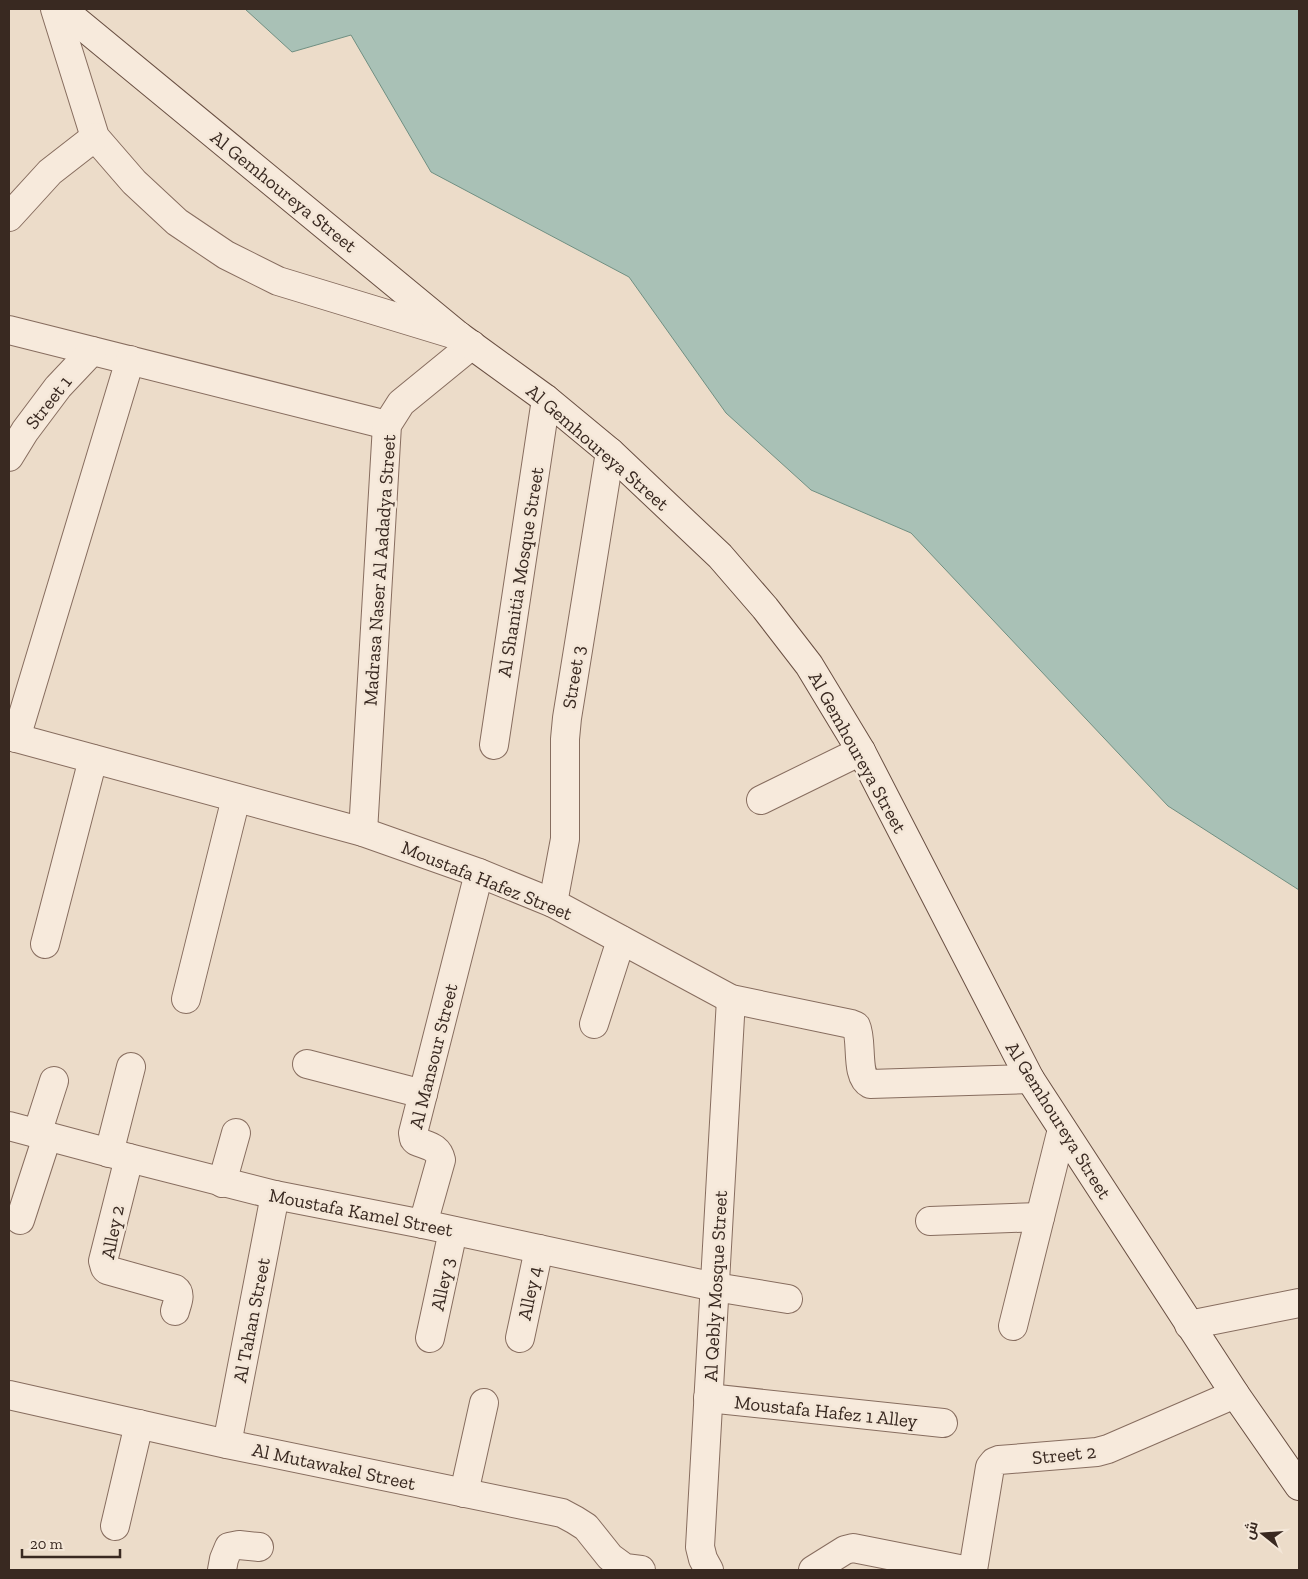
<svg xmlns="http://www.w3.org/2000/svg" width="1308" height="1579" font-family="'Zilla Slab',Cairo,serif">
	<style>
		.water { fill: #a9c1b6; stroke: #708f82 }
		.lines { fill: none; stroke-linecap: round; stroke-linejoin: round }
		.street-casing { stroke: #876d5f; stroke-width: 30 }
		.secondary-casing { stroke: #694f42; stroke-width: 30 }
		.street { stroke: #f7eadc; stroke-width: 28 }
		.secondary { stroke: #f7eadc; stroke-width: 28 }
		.labels { text-anchor: middle; stroke-width: 5; stroke-linejoin: round; paint-order: stroke }
		.street-label { font-size: 19px; fill: #392921; stroke: #f4e7d8 }
	</style>
	<rect width="100%" height="100%" fill="#ecdcc9"/>
	<!-- water -->
	<path class="water" d="M245,9H1299V890L1168,806L911,533L811,490L726,413L629,277L431,172L351,35L292,52Z"/>
	<g class="lines">
		<!-- street casing -->
		<g class="street-casing">
			<g id="street">
				<path d="M55,9L95,137L134,182L177,222L226,255L278,281L459,336"/>
				<path d="M9,217L50,172L95,137"/>
				<path d="M9,330L387,425"/>
				<path d="M9,457L25,431L58,387L92,351"/>
				<path d="M9,736L363,832L479,873L553,903L731,999L851,1024L856,1026C863,1041 855,1076 870,1084L1030,1079"/>
				<path d="M16,738L130,360"/>
				<path d="M494,745L546,399"/>
				<path d="M761,800L861,751"/>
				<path d="M363,832L387,425L401,403L472,345"/>
				<path d="M553,903L565,839V739L567,718L610,452"/>
				<path d="M45,944L93,759"/>
				<path d="M186,999L236,798"/>
				<path d="M594,1024L621,940"/>
				<path d="M307,1064L423,1094"/>
				<path d="M9,1126L129,1158L275,1195L423,1224L715,1287L788,1299"/>
				<path d="M37,1134L54,1081"/>
				<path d="M109,1153L131,1067"/>
				<path d="M129,1158L103,1261L105,1268L107,1270L175,1289C182,1294 177,1303 175,1311"/>
				<path d="M222,1183L236,1133"/>
				<path d="M20,1220L47,1137"/>
				<path d="M930,1221L1040,1217"/>
				<path d="M423,1224L441,1160C438,1146 427,1146 416,1141L414,1139L413,1133L479,873"/>
				<path d="M1189,1325L1299,1303"/>
				<path d="M1013,1326L1062,1129"/>
				<path d="M430,1338L453,1231"/>
				<path d="M520,1338L539,1249"/>
				<path d="M9,1395L227,1444L562,1513L575,1520L586,1527L610,1557L625,1568L641,1570"/>
				<path d="M708,1398L943,1423"/>
				<path d="M227,1444L275,1195"/>
				<path d="M464,1493L484,1403"/>
				<path d="M115,1526L139,1424"/>
				<path d="M222,1570L224,1559L229,1547L239,1545L259,1547"/>
				<path d="M709,1570L703,1559L700,1547L731,999"/>
				<path d="M813,1570L845,1550L853,1548L964,1570"/>
				<path d="M973,1570L990,1467L994,1462L999,1460L1097,1452L1108,1449L1235,1394"/>
			</g>
		</g>
		<!-- secondary casing -->
		<g class="secondary-casing">
			<path id="secondary" d="M62,9L459,336L546,399L610,452L720,556L765,608L809,665L861,751L1030,1079L1235,1394L1299,1486"/>
		</g>
		<!-- street -->
		<use href="#street" class="street"/>
		<!-- secondary -->
		<use href="#secondary" class="secondary"/>
	</g>
	<g class="labels">
		<!-- street labels -->
		<g class="street-label">
			<text transform="translate(284 191) rotate(39)" y="7">Al Gemhoureya Street</text>
			<text transform="translate(48 402) rotate(-52)" y="7">Street 1</text>
			<text transform="translate(598 447) rotate(41)" y="7">Al Gemhoureya Street</text>
			<text transform="translate(379 570) rotate(-86)" y="7">Madrasa Naser Al Aadadya Street</text>
			<text transform="translate(520 572) rotate(-81)" y="7">Al Shanitia Mosque Street</text>
			<text transform="translate(573 677) rotate(-81)" y="7">Street 3</text>
			<text transform="translate(858 752) rotate(61)" y="7">Al Gemhoureya Street</text>
			<text transform="translate(487 880) rotate(22)" y="7">Moustafa Hafez Street</text>
			<text transform="translate(433 1056) rotate(-76)" y="7">Al Mansour Street</text>
			<text transform="translate(1059 1120) rotate(58)" y="7">Al Gemhoureya Street</text>
			<text transform="translate(361 1212) rotate(11)" y="7">Moustafa Kamel Street</text>
			<text transform="translate(112 1232) rotate(-79)" y="7">Alley 2</text>
			<text transform="translate(442 1284) rotate(-78)" y="7">Alley 3</text>
			<text transform="translate(715 1286) rotate(-87)" y="7">Al Qebly Mosque Street</text>
			<text transform="translate(529 1293) rotate(-78)" y="7">Alley 4</text>
			<text transform="translate(251 1320) rotate(-79)" y="7">Al Tahan Street</text>
			<text transform="translate(826 1411) rotate(6)" y="7">Moustafa Hafez 1 Alley</text>
			<text transform="translate(1064 1454) rotate(-6)" y="7">Street 2</text>
			<text transform="translate(334 1466) rotate(12)" y="7">Al Mutawakel Street</text>
		</g>
	</g>
	<!-- border -->
	<rect width="1308" height="1579" fill="none" stroke="#392921" stroke-width="20"/>
	<!-- north arrow -->
	<g transform="translate(1263 1534) rotate(287)" stroke="#f4e7d8" stroke-width="4" paint-order="stroke">
	<path d="M0-4L9 19L0 12L-9 19Z" fill="#392921"/>
	<text y="-8" font-size="14" font-weight="bold" text-anchor="middle" fill="#392921">ش</text>
	</g>
	<!-- scale -->
	<path d="M22 1549v8h98v-8" fill="none" stroke="#392921" stroke-width="2.5"/>
	<text x="30" y="1549" font-size="15" fill="#392921" stroke="#f4e7d8" stroke-width="4" paint-order="stroke">20 m</text>
</svg>
